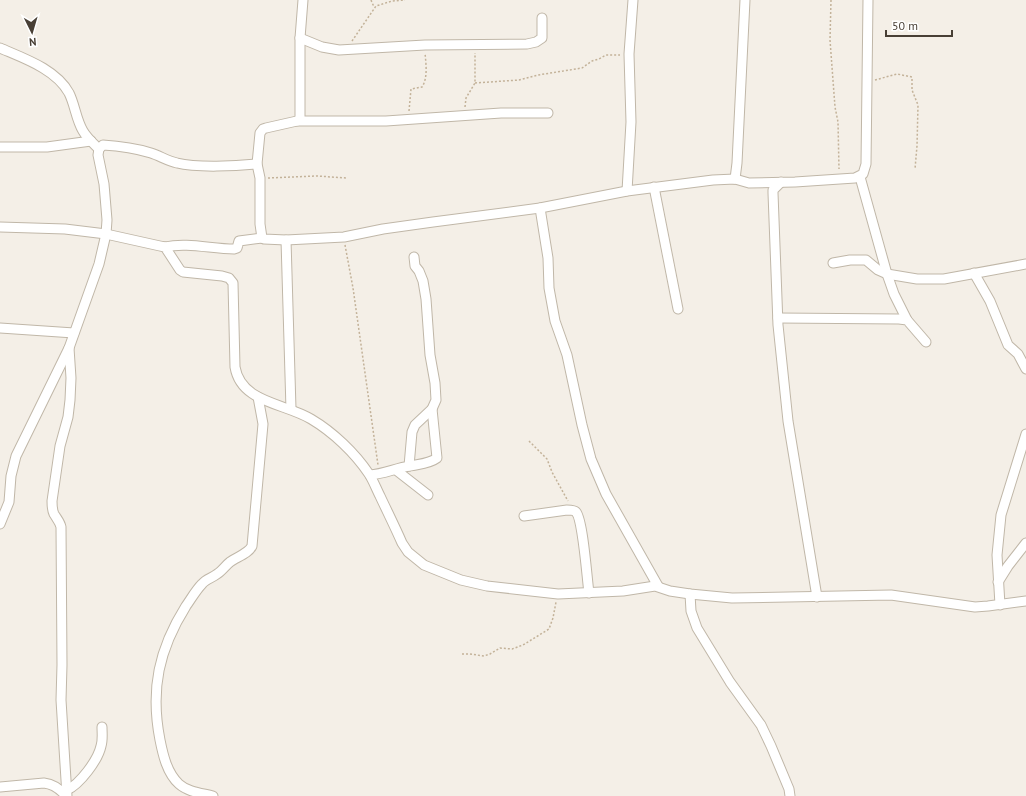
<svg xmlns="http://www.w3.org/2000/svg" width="1026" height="796" font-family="'PT Sans',sans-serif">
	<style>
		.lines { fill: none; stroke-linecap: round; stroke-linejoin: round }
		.minor-casing { stroke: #c0b7a8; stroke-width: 11 }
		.path { stroke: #c3b299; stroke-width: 1.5; stroke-dasharray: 2 2; stroke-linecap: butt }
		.minor { stroke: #fff; stroke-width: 9 }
	</style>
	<rect width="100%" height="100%" fill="#f4efe7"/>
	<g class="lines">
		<!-- minor casing -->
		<g class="minor-casing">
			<g id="minor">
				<path d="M303,0L300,38V119L297,121L266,128L263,129L260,133L257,164L260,178V224L262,238L264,239L286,240L344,237L383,229L433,222L540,208L627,191L713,180L735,179L749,183L795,182L855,178L863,174L866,164L868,0"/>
				<path d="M300,38L322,47L339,50L425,45L527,44L536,42L542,38V18"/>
				<path d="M0,48C23,58 56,69 69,93C75,105 76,119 83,131C87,138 93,143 99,149"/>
				<path d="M297,121H386L501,113H548"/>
				<path d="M0,147H47L91,141"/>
				<path d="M860,177L887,274L894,294L907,320"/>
				<path d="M735,179L737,163L745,0"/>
				<path d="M781,182L773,190V193L778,325L788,421L817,597"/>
				<path d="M654,187L678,309"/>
				<path d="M627,191L631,122L629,54L633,0"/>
				<path d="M540,208L548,258L549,288L555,321L567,355L582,425L591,459L606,494L658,586"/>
				<path d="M0,227L65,229L106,234L160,246L165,247L180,270L183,272L222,276L229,278L233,283L235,367C241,403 285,403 311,419C333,432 355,453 369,474C373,480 376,488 380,496C387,511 395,527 402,543L408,552L424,565L461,580L487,586L558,594L623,591L655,586L670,591L690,594L732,598L891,595L975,607L988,606L1026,601"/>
				<path d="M286,240L291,409"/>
				<path d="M165,247C187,242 212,249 234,249L237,248L239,241L262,238"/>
				<path d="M833,263L850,260H866L878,270L887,274L917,279H944L1026,264"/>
				<path d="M974,273L990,301L1008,345L1018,354L1026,369"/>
				<path d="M778,318L899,319L907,320L926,342"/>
				<path d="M0,328L74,333"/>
				<path d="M409,466L412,432L415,425L432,409L436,400L435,383L430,355L426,299L423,281L419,271L415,266L414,257"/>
				<path d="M396,470L428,495"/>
				<path d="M370,475C384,474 396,468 410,466C419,464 429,464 437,458L432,409"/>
				<path d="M524,516L567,510C570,510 574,510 576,512C583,520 587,579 589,593"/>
				<path d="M0,524L9,502L11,476L16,456L69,348L99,264L106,234L107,220L104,184L98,155L99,149L103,145C120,146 135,148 151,153C160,156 168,161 177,163C197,168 236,166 257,164"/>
				<path d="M998,582L1008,566L1026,543"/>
				<path d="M690,594L691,611L697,628L730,682L761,725L771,746L789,789L790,796"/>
				<path d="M1000,605L997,555L1001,515L1026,434"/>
				<path d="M0,787L44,783C53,784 60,789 66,796"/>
				<path d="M67,790C80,784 98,760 101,746C103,740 102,733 102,727"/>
				<path d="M67,796L61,700L62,665L61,527C60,522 57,519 54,514C52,510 52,505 52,501L60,446L68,417L70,400L71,378L69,348"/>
				<path d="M213,796C201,793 188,792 179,784C167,773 163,755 160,740C150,689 159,649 186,606C191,599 196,590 202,584C206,579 212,578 217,574C222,571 226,565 230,562C237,557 249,553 252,546L263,424L258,397"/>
			</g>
		</g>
		<!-- path -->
		<g class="path">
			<path d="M371,0L374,7"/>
			<path d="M831,0L830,40L835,107L838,122L839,169"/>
			<path d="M352,41L376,6L392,1L405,0"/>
			<path d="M875,80L897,74L912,77V90L918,105L917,146L915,169"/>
			<path d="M475,83L519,80L538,75L582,68L592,61L599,59L606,55H620"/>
			<path d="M465,107L466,98L475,83V53"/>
			<path d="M409,111L411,89L422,87C428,78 426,64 425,53"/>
			<path d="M268,178L317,176L346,178"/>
			<path d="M345,245L353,288L378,465"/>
			<path d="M529,441L547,459L552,472L568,501"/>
			<path d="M462,654H470L484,656L490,654L500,648L512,649L523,645L549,629L553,618L556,602"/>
		</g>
		<!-- minor -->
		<use href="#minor" class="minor"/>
	</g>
	<!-- north arrow -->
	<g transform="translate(32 32) rotate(175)" stroke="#ffffff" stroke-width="3" paint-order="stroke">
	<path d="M0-3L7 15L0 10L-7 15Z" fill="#483f35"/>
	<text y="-6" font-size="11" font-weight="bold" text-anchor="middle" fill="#483f35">N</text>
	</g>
	<!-- scale -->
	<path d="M886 30v6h66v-6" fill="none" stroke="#483f35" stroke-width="2"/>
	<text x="892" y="30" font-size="12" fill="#483f35" stroke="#ffffff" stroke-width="3" paint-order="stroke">50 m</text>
</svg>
